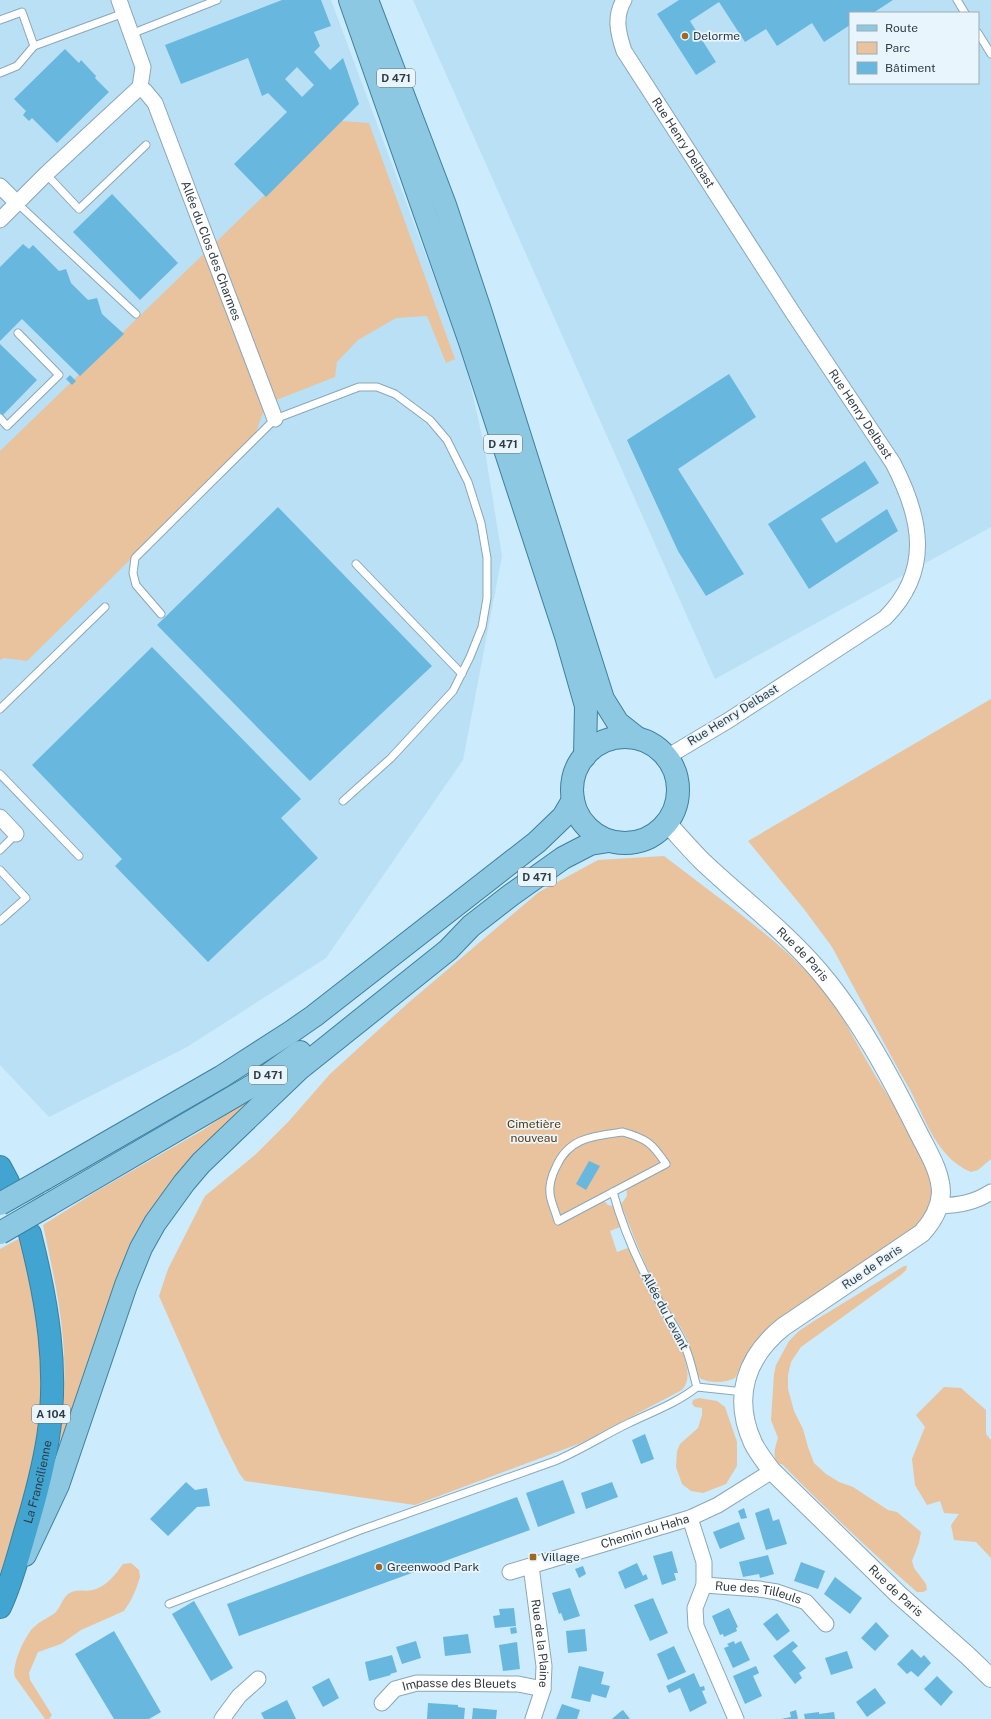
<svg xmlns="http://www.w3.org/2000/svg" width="991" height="1719" font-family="'Public Sans',sans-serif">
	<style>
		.built { fill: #bae0f5; fill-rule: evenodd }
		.green { fill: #e8c39d }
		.building { fill: #68b7df; fill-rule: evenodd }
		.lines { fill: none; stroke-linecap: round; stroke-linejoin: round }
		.service-casing { stroke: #8aa7b7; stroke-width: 9 }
		.minor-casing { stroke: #8aa7b7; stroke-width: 17 }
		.tertiary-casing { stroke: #8aa7b7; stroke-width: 20 }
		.primary-casing { stroke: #3b809f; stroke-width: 24 }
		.motorway-casing { stroke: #3b809f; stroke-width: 24 }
		.service { stroke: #fff; stroke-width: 7 }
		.minor { stroke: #fff; stroke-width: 15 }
		.tertiary { stroke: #fff; stroke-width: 18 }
		.primary { stroke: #8dc8e3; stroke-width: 22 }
		.motorway { stroke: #41a4d1; stroke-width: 22 }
		.primary-bridge-casing { stroke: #3b809f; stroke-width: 24; stroke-linecap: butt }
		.primary-bridge { stroke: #8dc8e3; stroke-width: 22 }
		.poi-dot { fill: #9e6722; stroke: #e9f5fc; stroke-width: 1.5 }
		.labels { text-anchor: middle; stroke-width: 3.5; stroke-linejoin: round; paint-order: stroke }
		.shield { fill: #e9f5fc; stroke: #68747a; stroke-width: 1 }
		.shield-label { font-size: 11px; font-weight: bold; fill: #303c43 }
		.poi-label { font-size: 12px; fill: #303c43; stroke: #e9f5fc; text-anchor: start }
		.street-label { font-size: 12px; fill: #303c43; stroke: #e9f5fc }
		.park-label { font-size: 12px; fill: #5c380a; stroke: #e9f5fc }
	</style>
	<rect width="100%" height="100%" fill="#ccebfc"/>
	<!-- built -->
	<g class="built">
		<path d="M0,0H331L465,361L484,445L502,556L463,760L326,958L187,1047L49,1117L0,1065Z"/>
		<path d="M413,0H991V527L715,679ZM850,13H978V83H850Z"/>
	</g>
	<!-- green -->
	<g class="green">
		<path d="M341,121L369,123L455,359L446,363L427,316L396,318L358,340L337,362L335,377L266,404L254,438L27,661L4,658L0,660V451Z"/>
		<path d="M991,699V1159L978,1170L971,1172C932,1156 923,1108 902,1076L832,947L804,909L748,841Z"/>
		<path d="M664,856C709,891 757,924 798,963C810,975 823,989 832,1002C847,1024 859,1048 872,1070C889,1099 929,1157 931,1188C932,1204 925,1217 914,1229L762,1335L749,1350L735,1378C725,1383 711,1383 701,1379C692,1369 692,1352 687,1339C681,1326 672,1315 664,1302C647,1271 634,1237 621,1204L627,1196L626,1185L601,1198L608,1205L613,1206L620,1227L610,1231L617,1252L628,1248L640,1274L680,1345C685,1359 693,1378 682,1390L581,1443L415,1505L245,1481L239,1473L221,1437L159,1296L168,1269L205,1196L255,1155L289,1121L330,1074L407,1004L539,892L598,860Z"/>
		<path d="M271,1084L188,1171L64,1442L60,1441C64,1408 66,1373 63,1340C60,1301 51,1263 43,1225L97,1191L203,1130Z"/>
		<path d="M20,1238L38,1313L43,1398L37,1446L17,1528L0,1573V1249Z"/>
		<path d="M904,1266H907L906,1270L902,1274L801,1347L791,1362L788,1375V1389L794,1411L803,1429L808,1447L814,1463L826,1474L839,1482L853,1487L888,1510L897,1512L921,1532L919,1543L912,1561L914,1568L926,1584L927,1590L923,1592H917C870,1551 826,1509 783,1465C770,1460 775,1448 778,1438L771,1420L774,1374L776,1365L789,1341L799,1331L814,1321Z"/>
		<path d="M944,1387L961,1388L986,1410V1434L991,1440V1558L976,1542L954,1540L951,1525L959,1514L944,1513L940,1501L927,1505L915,1485L912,1459L925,1427L916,1415Z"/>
		<path d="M699,1398L717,1401L725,1407L737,1442V1466L726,1484L703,1493L691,1491L682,1484L676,1467L677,1451L680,1444L698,1428L702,1415V1408L695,1407L692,1404L693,1400Z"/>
		<path d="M131,1563L139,1570L140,1577L136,1589L131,1600L124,1611L81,1630L61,1644L38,1652L29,1673L30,1680L52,1715L49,1719H45L15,1677C11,1666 25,1635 34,1627C40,1621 48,1618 55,1613C60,1608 62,1600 67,1595C76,1588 84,1592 93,1590C107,1586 115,1575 123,1564Z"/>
	</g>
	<!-- building -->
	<g class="building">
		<path d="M282,0H321L331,26L314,32L320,46L314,52L330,70L343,58L359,104L266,197L234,164L287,112L268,93L262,96L248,58L181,84L165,45ZM297,67L314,85L302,97L285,79Z"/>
		<path d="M679,0H893L873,13H850V25L824,42L812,23L777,46L766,29L745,42L719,2L690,21L716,62L696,75L657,14Z"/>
		<path d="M65,49L79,63L81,60L96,76L95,78L109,92L57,143L32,118L29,121L23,115L26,111L14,99Z"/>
		<path d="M112,194L178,263L140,300L73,232Z"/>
		<path d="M23,244L29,249L33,245L59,271L66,269L71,283L88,300L97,298L102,314L124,334L80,376L22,319L0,341V267Z"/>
		<path d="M0,344L37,380L2,416L0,413Z"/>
		<path d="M729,374L756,417L678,469L744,574L706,596L678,551L627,440Z"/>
		<path d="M70,375L76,381L72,385L66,379Z"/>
		<path d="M865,461L879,483L821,519L836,543L887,509L898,531L809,589L768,524Z"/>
		<path d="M278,507L432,666L310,781L157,625Z"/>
		<path d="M152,647L301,799L281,818L318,858L208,962L115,866L122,859L32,765Z"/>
		<path d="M589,1161L600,1166L586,1190L576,1184Z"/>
		<path d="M645,1434L654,1459L641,1464L632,1440Z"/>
		<path d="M563,1480L575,1513L538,1527L526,1493Z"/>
		<path d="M186,1482L195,1490L207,1488L210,1506L197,1507L168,1536L150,1519Z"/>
		<path d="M612,1482L618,1497L586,1509L581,1493Z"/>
		<path d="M517,1497L530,1530L239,1636L227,1604Z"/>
		<path d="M744,1508L747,1518L741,1519L738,1511Z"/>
		<path d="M769,1508L773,1521L779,1519L787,1544L766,1550L755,1513Z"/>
		<path d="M739,1522L745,1539L720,1549L713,1532Z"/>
		<path d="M672,1551L678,1573H674L676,1580L662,1585L653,1556Z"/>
		<path d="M768,1555L774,1574L760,1578L759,1574L743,1577L739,1562Z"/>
		<path d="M801,1562L825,1571L818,1589L794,1581Z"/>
		<path d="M637,1563L643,1576L646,1574L648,1579L625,1589L618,1572Z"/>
		<path d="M583,1566L586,1574L579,1578L575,1569Z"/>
		<path d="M835,1577L862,1598L850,1614L824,1594Z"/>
		<path d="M570,1588L580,1616L564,1621L561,1613L559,1614L552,1593Z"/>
		<path d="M653,1598L668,1633L650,1641L634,1605Z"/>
		<path d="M194,1601L233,1668L211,1681L172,1614Z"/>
		<path d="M514,1608L516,1626L495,1628L493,1616L500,1615L499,1609Z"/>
		<path d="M729,1608L738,1627L736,1628L737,1631L724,1637L723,1634L720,1635L712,1616Z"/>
		<path d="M777,1613L790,1631L777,1641L763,1624Z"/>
		<path d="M876,1622L889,1636L875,1651L861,1638Z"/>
		<path d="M516,1627L517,1633L511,1634L510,1628Z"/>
		<path d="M585,1629L587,1651L568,1653L566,1631Z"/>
		<path d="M114,1631L161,1712L149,1719H114L75,1654Z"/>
		<path d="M468,1634L471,1653L445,1656L443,1637Z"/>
		<path d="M416,1641L421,1658L402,1664L396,1647Z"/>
		<path d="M734,1641L735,1644L741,1641L750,1660L733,1668L724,1648L729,1646L727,1644Z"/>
		<path d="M793,1641L798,1646L792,1651L806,1668L799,1673L802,1678L795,1684L773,1656Z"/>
		<path d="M517,1642L520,1669L503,1671L499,1645Z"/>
		<path d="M674,1646L686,1672L668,1680L657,1654Z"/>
		<path d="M912,1649L921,1658L924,1655L931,1663L918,1677L911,1671L907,1674L897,1664Z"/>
		<path d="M847,1651L853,1668L831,1675L825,1658Z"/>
		<path d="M392,1655L397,1672L390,1674L391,1675L369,1681L365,1662Z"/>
		<path d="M579,1666L604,1672L601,1684L610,1686L606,1698L592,1694L590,1702L571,1698Z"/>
		<path d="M756,1666L759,1673L753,1676L762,1696L745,1704L733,1676Z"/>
		<path d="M694,1673L700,1687L704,1686L705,1690L702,1691L707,1703L690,1712L680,1688L669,1693L666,1686Z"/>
		<path d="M937,1676L953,1692L941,1706L924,1689Z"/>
		<path d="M329,1678L339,1698L323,1707L312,1687Z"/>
		<path d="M875,1688L886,1703L867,1717L856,1702Z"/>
		<path d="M287,1700L296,1719H264L261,1713Z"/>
		<path d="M428,1703L458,1705V1707L465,1708L464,1719H427Z"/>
		<path d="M562,1704L580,1710L577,1719H556Z"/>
		<path d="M473,1708L497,1710L496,1719H472Z"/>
		<path d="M623,1710L630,1719H612L620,1712Z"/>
		<path d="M796,1710L798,1719H781L791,1717L790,1712Z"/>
		<path d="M819,1712V1714L834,1712L835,1719H805L804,1714Z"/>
	</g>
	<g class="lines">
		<!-- service casing -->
		<g class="service-casing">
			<g id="service">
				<path d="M957,0L965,13"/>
				<path d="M0,20L22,12L34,46"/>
				<path d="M978,33L991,54"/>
				<path d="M131,34L217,0"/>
				<path d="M0,73L17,66L34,46L124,13"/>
				<path d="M46,174L79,209L146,145"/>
				<path d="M17,203L136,314"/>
				<path d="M0,418L7,426L59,375L18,333"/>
				<path d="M356,564L462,674"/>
				<path d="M161,614L136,585L133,573L135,558L275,419L359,387H377L395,394L430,420L447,440L468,482L481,523L487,558V598L482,627L470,657L453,691L391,758L343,801"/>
				<path d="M0,709L105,607"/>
				<path d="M0,774L79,856"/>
				<path d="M0,850L16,834"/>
				<path d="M0,870L26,898L0,921"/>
				<path d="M623,1132C647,1139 652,1143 666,1164L558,1221C556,1212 551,1203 550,1194C549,1185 552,1175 556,1167C569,1137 594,1136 623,1132Z"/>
				<path d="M613,1192C623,1229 640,1267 659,1301C668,1317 679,1332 686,1349C691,1361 693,1374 697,1387"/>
				<path d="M697,1387L744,1392"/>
				<path d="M169,1604L358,1531L555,1461C581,1450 604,1435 629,1423C652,1412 677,1403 697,1387"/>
			</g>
		</g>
		<!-- minor casing -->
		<g class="minor-casing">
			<g id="minor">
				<path id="s1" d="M624,0C614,17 618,33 624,51L793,313L893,463C921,517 933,570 885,618L729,720L667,757"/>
				<path id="s2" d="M140,87L145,91L155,103L275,419"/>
				<path d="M0,186L17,203"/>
				<path d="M0,220L46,174L140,87L143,67L119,0"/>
				<path d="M0,817L16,834"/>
				<path d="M939,1206C959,1205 974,1203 991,1192"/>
				<path d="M690,1518L704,1562V1585L695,1608L696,1626L736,1719"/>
				<path id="s3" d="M531,1566L544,1666L543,1689L533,1719"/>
				<path id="s4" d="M510,1572L690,1518L718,1505L772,1471"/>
				<path id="s5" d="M704,1585L759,1589L777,1592L806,1602L826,1624"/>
				<path id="s6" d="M382,1703L395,1689L417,1683L518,1684L543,1689"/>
				<path d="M222,1719L239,1696L258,1679"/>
			</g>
		</g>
		<!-- tertiary casing -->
		<g class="tertiary-casing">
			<g id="tertiary">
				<path id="s7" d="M667,823C679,836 690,849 702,861C741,898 784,930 819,971C860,1019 891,1078 919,1134C928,1152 941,1172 941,1193C940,1209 932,1222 922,1233L783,1327C746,1357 732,1397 753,1443C758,1453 765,1462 772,1471L898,1594L967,1655L991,1678"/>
			</g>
		</g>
		<!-- primary casing -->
		<g class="primary-casing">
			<g id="primary">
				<path d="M350,0L470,342L566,636L586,706L585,756"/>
				<path d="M367,0L445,205L480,310L603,699L618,723L637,738"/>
				<circle cx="625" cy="790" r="53"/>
				<path d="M44,1179L221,1077L291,1032L314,1016L537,842L563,817L573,800"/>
				<path d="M50,1204L257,1083L300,1052"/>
				<path d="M25,1555L58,1485L126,1285L141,1248L155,1223L184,1183L201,1163L298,1070L448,950L471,926L511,895L563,858L590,844L609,841"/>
			</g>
		</g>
		<!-- motorway casing -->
		<g class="motorway-casing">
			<g id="motorway">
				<path d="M0,1167L8,1182"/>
				<path id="s8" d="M0,1607C12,1582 18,1556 26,1529C35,1499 43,1469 48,1438C59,1369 47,1301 30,1234"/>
			</g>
		</g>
		<!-- service -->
		<use href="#service" class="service"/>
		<!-- minor -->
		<use href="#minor" class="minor"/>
		<!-- tertiary -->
		<use href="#tertiary" class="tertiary"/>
		<!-- primary -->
		<use href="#primary" class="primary"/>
		<!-- motorway -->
		<use href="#motorway" class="motorway"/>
		<!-- primary-bridge casing -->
		<g class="primary-bridge-casing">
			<g id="primary-bridge">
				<path d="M0,1204L44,1179"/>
				<path d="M0,1233L50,1204"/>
			</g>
		</g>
		<!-- primary-bridge -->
		<use href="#primary-bridge" class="primary-bridge"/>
	</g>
	<!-- markers -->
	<g class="poi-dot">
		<circle cx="685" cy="36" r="4"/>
		<rect x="529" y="1553" width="8" height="8" rx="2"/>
		<circle cx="379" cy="1567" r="4"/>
	</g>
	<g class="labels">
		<!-- shield labels -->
		<g class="shield">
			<rect x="377" y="69" width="38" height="18" rx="3"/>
			<rect x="484" y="435" width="38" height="18" rx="3"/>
			<rect x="518" y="868" width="38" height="18" rx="3"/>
			<rect x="249" y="1066" width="38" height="18" rx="3"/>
			<rect x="32" y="1405" width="38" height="18" rx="3"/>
		</g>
		<g class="shield-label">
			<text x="396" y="82">D 471</text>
			<text x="503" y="448">D 471</text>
			<text x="537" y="881">D 471</text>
			<text x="268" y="1079">D 471</text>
			<text x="51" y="1418">A 104</text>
		</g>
		<!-- poi labels -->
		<g class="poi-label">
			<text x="693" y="40">Delorme</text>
			<text x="541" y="1561">Village</text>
			<text x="387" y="1571">Greenwood Park</text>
		</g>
		<!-- street labels -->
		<g class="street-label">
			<text dy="4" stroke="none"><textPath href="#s1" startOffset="162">Rue Henry Delbast</textPath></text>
			<text dy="4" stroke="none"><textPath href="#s2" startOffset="180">Allée du Clos des Charmes</textPath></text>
			<text dy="4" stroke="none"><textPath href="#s1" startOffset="486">Rue Henry Delbast</textPath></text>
			<text transform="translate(733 715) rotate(-32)" y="4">Rue Henry Delbast</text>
			<text dy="4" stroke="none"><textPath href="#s7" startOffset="189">Rue de Paris</textPath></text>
			<text transform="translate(872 1267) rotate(-34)" y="4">Rue de Paris</text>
			<text transform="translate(665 1311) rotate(62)" y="4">Allée du Levant</text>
			<text dy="4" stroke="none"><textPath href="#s8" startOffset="131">La Francilienne</textPath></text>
			<text dy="4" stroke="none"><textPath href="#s4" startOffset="141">Chemin du Haha</textPath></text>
			<text dy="4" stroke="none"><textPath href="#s7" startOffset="1017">Rue de Paris</textPath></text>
			<text dy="4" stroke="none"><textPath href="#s5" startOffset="55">Rue des Tilleuls</textPath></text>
			<text dy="4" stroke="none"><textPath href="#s3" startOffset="78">Rue de la Plaine</textPath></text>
			<text dy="4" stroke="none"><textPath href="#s6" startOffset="84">Impasse des Bleuets</textPath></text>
		</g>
		<!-- park labels -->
		<g class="park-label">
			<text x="534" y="1128">Cimetière<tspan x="534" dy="14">nouveau</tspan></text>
		</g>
	</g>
	<!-- legend -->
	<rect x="849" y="12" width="130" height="72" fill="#e9f5fc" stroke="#9fabb2"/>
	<rect x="857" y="25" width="20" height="6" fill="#8dc8e3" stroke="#9fabb2"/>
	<text x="885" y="32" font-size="12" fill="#303c43">Route</text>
	<rect x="857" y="42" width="20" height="12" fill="#e8c39d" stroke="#9fabb2"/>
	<text x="885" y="52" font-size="12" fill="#303c43">Parc</text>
	<rect x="857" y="62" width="20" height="12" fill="#68b7df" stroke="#9fabb2"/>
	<text x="885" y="72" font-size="12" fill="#303c43">Bâtiment</text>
</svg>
